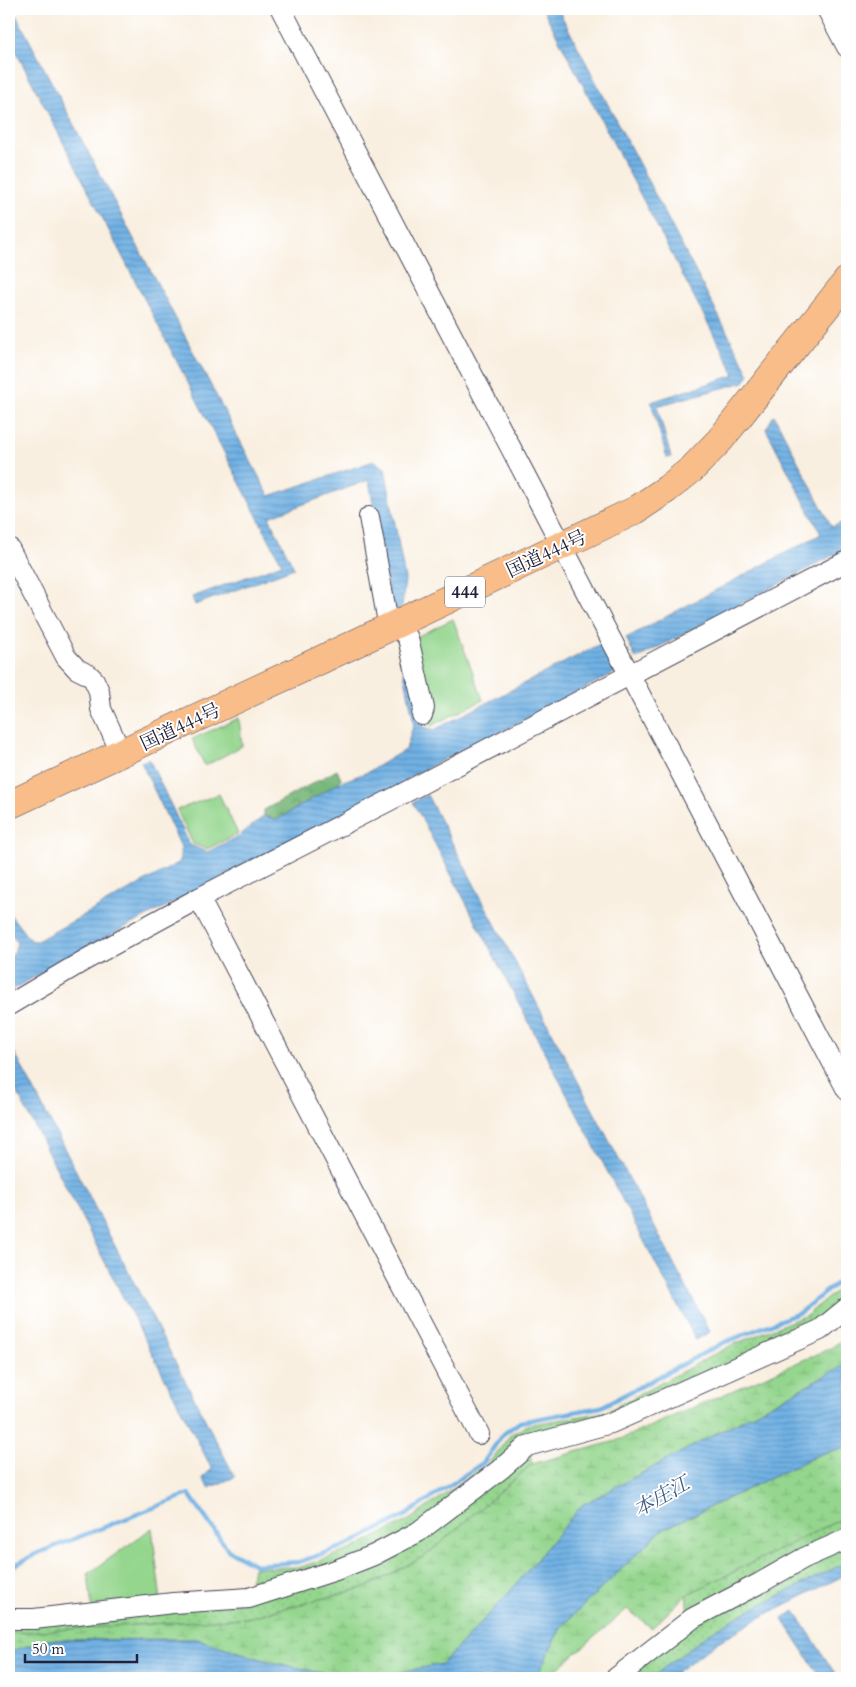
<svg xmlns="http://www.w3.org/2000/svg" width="856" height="1687" font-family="Cardo,'Noto Serif JP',serif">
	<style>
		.grass { fill: url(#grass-dots); stroke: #5b7c64 }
		.forest { fill: url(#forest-crowns); stroke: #4c6c5a }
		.wetland { fill: url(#wetland-marsh); stroke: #5b7c64 }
		.garden { fill: #94d68e; stroke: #5b7c64 }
		.water { fill: url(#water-rules); stroke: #496a90 }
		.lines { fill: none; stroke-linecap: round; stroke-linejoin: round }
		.stream { stroke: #70b1e4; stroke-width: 4.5 }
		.minor-casing { stroke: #424154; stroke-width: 22 }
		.highway-casing { stroke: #424154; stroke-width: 29 }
		.minor { stroke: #fff; stroke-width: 20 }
		.highway { stroke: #f8bd89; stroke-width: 28 }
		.labels { text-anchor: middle; stroke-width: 4; stroke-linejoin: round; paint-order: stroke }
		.shield { fill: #fff; stroke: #646476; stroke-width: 1 }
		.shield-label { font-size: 18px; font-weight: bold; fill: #22223b }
		.street-label { font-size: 19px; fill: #22223b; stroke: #fff }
		.water-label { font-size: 20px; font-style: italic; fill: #415b7f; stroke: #fff }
	</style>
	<defs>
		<pattern id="grass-dots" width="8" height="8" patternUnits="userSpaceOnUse" patternTransform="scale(1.25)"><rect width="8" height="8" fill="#94d68e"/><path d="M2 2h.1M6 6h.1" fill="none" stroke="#7fb77b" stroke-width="1.8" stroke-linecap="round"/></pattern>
		<pattern id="forest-crowns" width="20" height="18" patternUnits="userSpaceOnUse" patternTransform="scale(1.25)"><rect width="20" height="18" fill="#77b779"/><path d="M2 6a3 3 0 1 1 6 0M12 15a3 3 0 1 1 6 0" fill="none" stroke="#619464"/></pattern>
		<pattern id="wetland-marsh" width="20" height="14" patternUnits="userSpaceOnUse" patternTransform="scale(1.25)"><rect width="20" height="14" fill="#94d68e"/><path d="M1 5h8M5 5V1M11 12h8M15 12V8" fill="none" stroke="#7fb77b"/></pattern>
		<pattern id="water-rules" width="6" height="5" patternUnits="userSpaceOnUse" patternTransform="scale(1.25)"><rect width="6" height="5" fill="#70b1e4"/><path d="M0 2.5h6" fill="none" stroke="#5c90ba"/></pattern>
	</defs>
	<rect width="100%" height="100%" fill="#fff"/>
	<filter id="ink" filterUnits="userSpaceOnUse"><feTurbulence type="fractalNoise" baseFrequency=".02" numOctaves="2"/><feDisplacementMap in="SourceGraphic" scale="10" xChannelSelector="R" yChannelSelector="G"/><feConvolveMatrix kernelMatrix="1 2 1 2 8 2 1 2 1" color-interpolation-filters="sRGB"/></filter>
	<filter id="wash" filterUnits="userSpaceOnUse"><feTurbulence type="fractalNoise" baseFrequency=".0096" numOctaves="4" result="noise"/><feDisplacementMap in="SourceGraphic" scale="20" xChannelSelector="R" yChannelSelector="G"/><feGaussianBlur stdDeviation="1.12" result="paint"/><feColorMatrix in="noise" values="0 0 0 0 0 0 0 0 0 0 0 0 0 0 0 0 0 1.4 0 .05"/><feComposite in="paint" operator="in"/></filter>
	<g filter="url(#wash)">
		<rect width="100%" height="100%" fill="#f9efe0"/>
		<!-- grass -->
		<g class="grass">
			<path d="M847,1282V1302L813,1328L530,1449L532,1464L425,1556L367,1587L247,1618L9,1633V1623L246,1602L253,1568L301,1567L352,1549L409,1520L489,1463L511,1434L528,1425L606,1412L732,1345L807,1315Z"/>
			<path d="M847,1518V1562L748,1611L711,1632L651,1678H606L688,1613L686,1595L833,1523Z"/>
		</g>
		<!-- forest -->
		<path class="forest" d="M337,770L341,779L338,783L277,820L264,816V810Z"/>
		<!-- wetland -->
		<g class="wetland">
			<path d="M847,1336V1364L582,1505L507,1595L442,1664L371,1678H343L267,1661L197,1639L47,1640L9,1652V1633L247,1618L367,1587L425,1556L532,1464L616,1441L831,1348Z"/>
			<path d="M847,1447V1518L833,1523L686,1595L652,1628L627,1609L547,1678H536L561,1627L662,1530L820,1454Z"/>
		</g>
		<!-- garden -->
		<g class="garden">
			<path d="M453,619L483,700L431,726L412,639Z"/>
			<path d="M239,718L242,746L205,766L192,739Z"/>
			<path d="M219,794L238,834L207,849L193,844L177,810Z"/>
			<path d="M152,1528L161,1601L92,1609L88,1574Z"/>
		</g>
		<!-- water -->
		<g class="water">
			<path d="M543,9H558L749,374L744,382L657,406L671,457L667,458L651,402L735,375Z"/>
			<path d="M14,11L269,496L374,461L385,468L405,579L402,607L392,613L369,480L269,517L294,568L195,605L192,597L282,564L9,38V13Z"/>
			<path d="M774,415L832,527L847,520V548L636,659L626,638L821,534L766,429Z"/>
			<path d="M404,641L422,726L434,730L602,643L616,672L489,738L479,741L410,777L399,787L79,951L9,992V957L14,953L17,943L9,931V913L30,940L37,941L180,862L181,847L141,762L149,759L190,845L207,852L239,836L264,816L277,820L338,783L368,772L406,749L414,723L398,642Z"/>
			<path d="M427,795L710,1332L696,1340L413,802Z"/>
			<path d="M9,1042L235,1477L209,1488L202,1478L212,1469L9,1077Z"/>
			<path d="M847,1364V1447L820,1454L662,1530L561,1627L536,1678H371L442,1664L507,1595L582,1505Z"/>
			<path d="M847,1562V1574L763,1616L716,1643L669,1678H651L711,1632L748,1611Z"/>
			<path d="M795,1611L838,1678H821L782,1618Z"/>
			<path d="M197,1639L267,1661L343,1678H9V1652L47,1640Z"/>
		</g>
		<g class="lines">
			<!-- stream -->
			<path class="stream" d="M9,1568L38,1553L189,1494L228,1550L255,1565L299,1562L350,1544L406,1515L484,1462L502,1435L520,1422L601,1407L723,1343L799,1313L847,1275"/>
		</g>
	</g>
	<g filter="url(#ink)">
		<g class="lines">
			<!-- minor casing -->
			<g class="minor-casing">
				<g id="minor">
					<path d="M281,9L847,1090"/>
					<path d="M827,9L847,47"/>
					<path d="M369,517L387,617L396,624L408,638L424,708L422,715"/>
					<path d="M9,548L66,657L77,669L89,675L94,680L99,691L101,709L121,753"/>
					<path d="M199,898L479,1434"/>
					<path d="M9,1005L85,960L199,898L402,794L847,561"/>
					<path d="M9,1619H34L173,1603L249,1598L336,1570L374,1555L418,1532L502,1468L527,1446L611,1423L820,1330L847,1308"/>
					<path d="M616,1678L693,1618L760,1583L804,1558L847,1539"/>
				</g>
			</g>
			<!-- highway casing -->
			<g class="highway-casing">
				<path id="highway" d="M9,805L312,664L636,510L667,489L692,469L720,440L847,281"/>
			</g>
			<!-- minor -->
			<use href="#minor" class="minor"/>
			<!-- highway -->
			<use href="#highway" class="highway"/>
		</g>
	</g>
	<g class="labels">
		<!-- shield labels -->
		<rect class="shield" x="445" y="576.5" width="40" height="31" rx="4"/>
		<g class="shield-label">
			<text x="465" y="598">444</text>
		</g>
		<!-- street labels -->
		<g class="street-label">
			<text transform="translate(546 553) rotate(-25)" y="7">国道444号</text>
			<text transform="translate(180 726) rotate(-25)" y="7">国道444号</text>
		</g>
		<!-- water labels -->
		<g class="water-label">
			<text transform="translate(661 1496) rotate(-29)" y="7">本庄江</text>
		</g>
	</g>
	<!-- margin -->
	<rect width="856" height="1687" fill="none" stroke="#fff" stroke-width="30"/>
	<!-- scale -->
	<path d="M25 1654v8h112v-8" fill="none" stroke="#22223b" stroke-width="2.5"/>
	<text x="32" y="1654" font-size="15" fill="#22223b" stroke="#ffffff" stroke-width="4" paint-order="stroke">50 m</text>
</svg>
